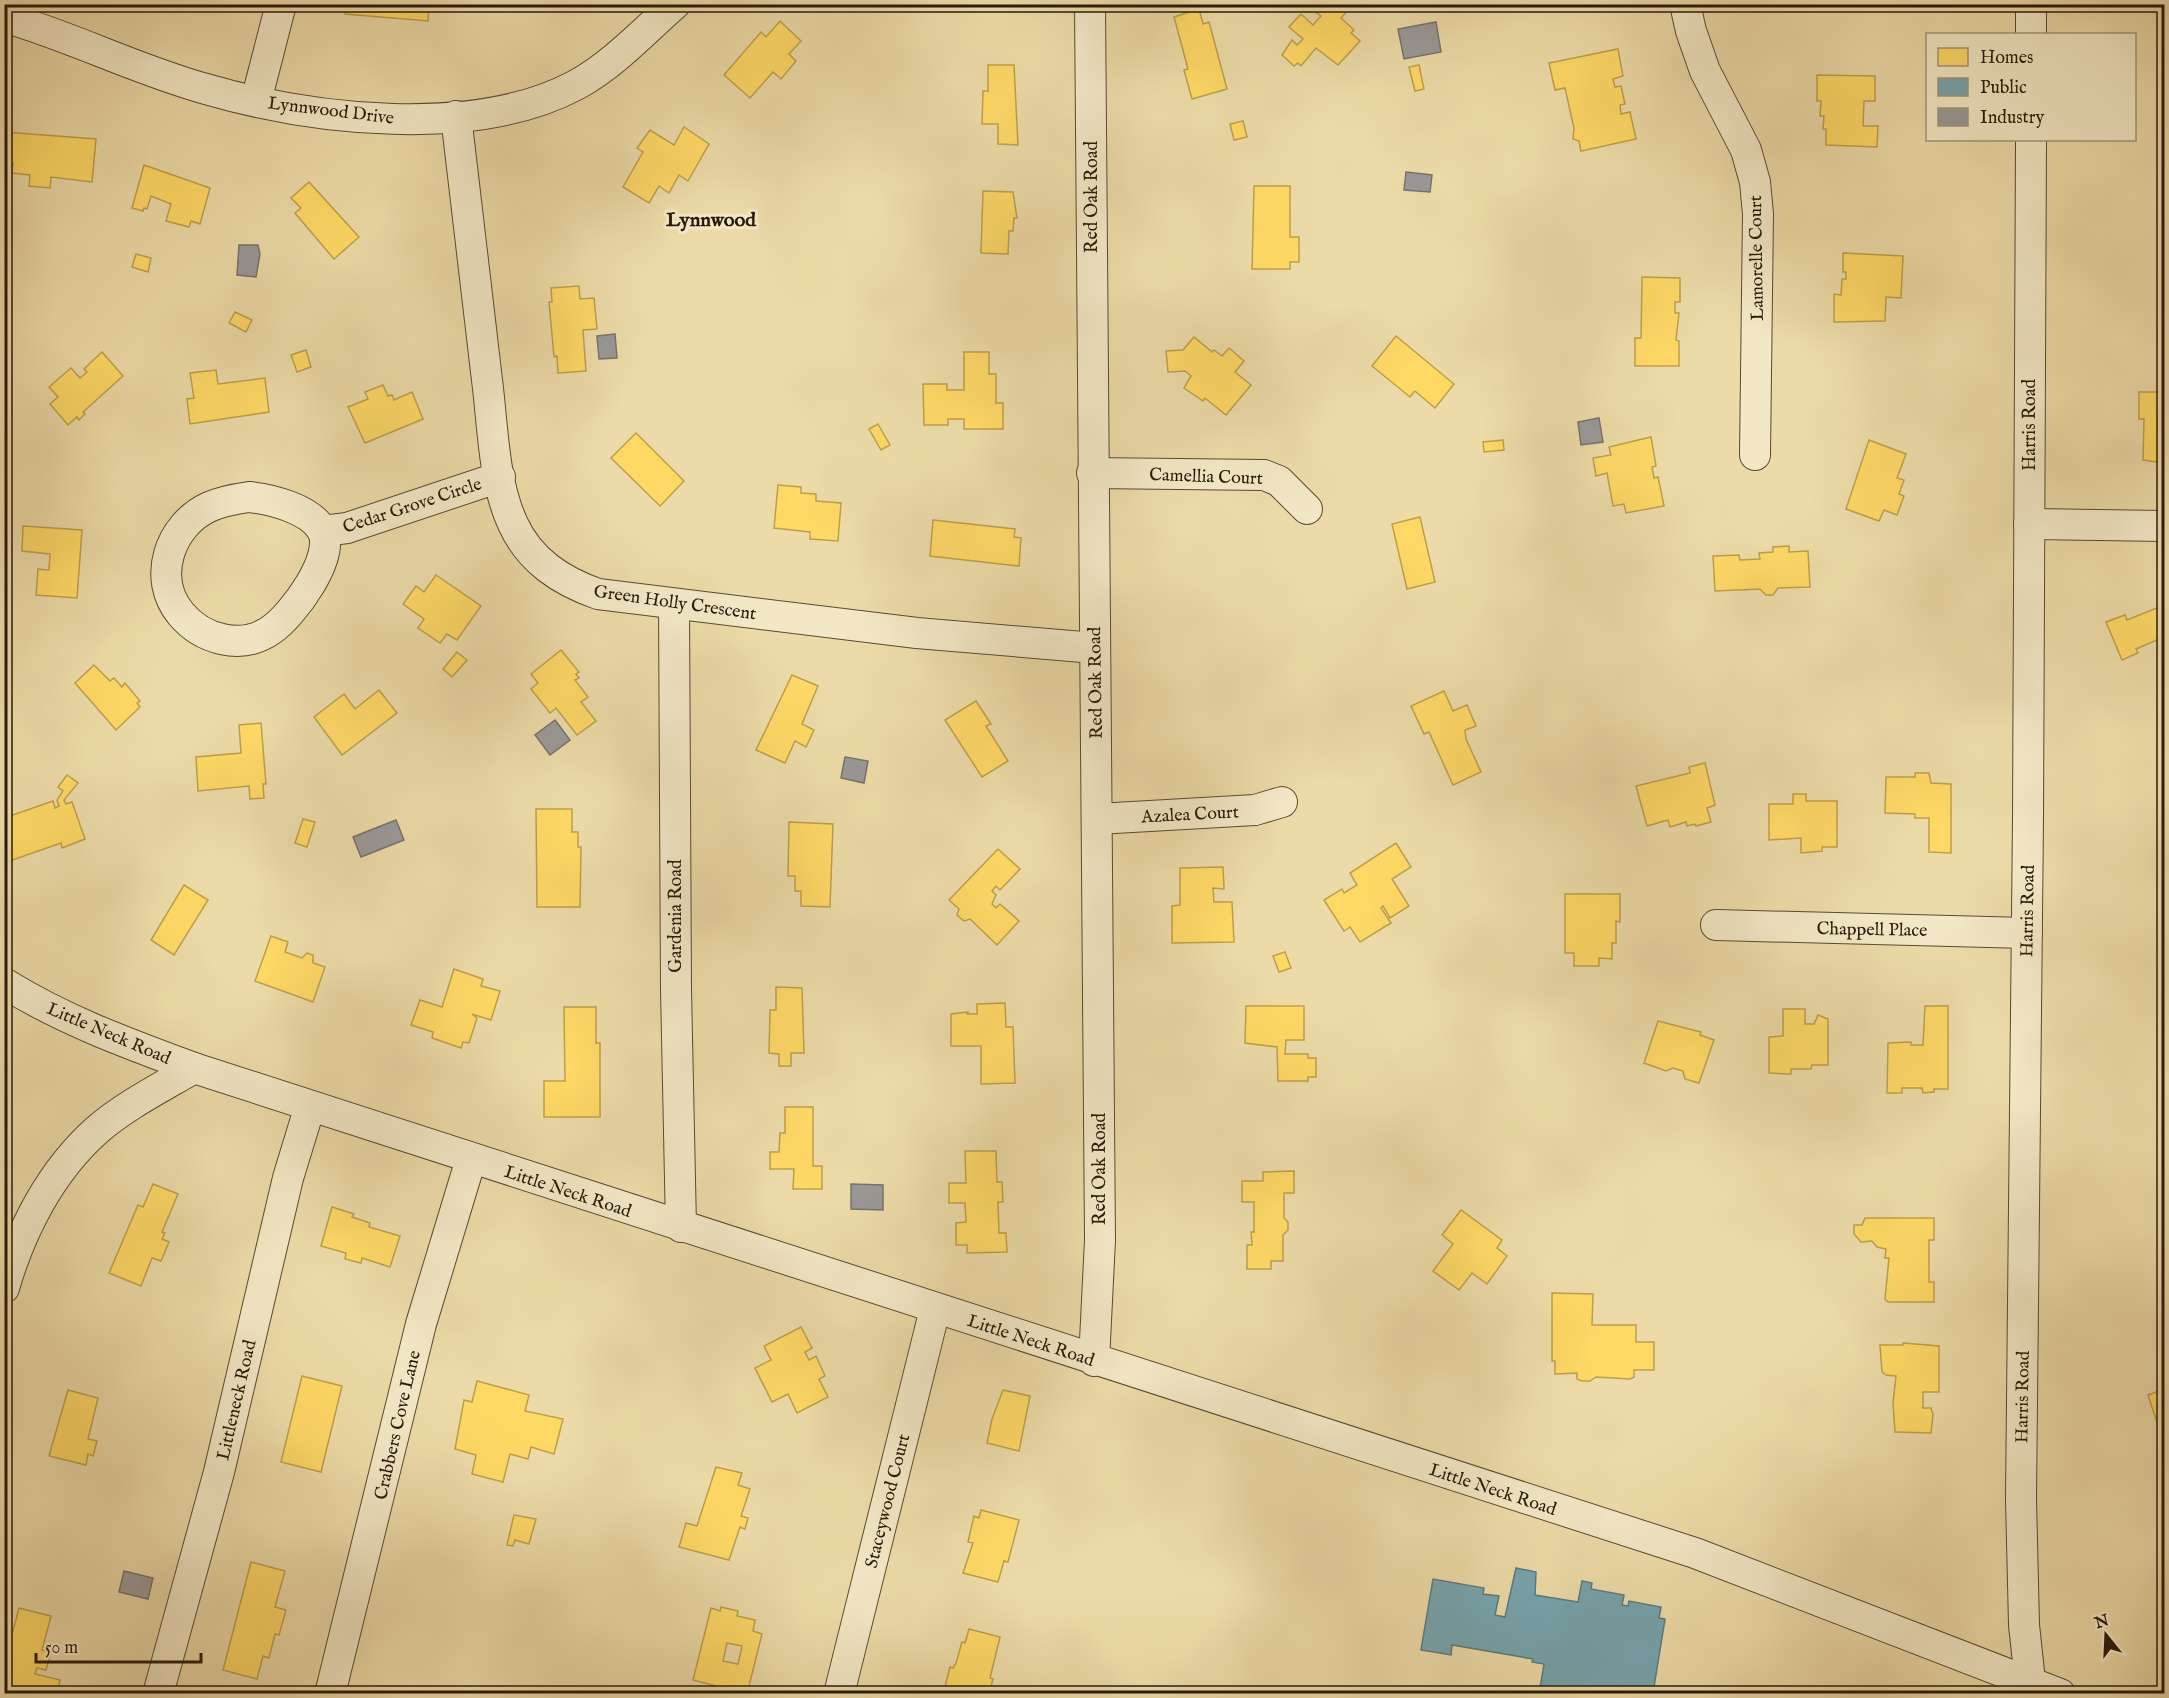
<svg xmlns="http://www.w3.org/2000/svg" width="2169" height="1698" font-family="'IM FELL English',serif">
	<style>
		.homes { fill: #ffd966; stroke: #bea04a; stroke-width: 1.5; fill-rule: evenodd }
		.public { fill: #76a5af; stroke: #5f7b7d; stroke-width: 1.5 }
		.industry { fill: #999; stroke: #77736e; stroke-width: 1.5 }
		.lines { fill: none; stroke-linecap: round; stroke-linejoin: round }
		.minor-casing { stroke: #594a31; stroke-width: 32 }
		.minor { stroke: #f3e8c6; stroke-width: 30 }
		.labels { text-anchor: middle; stroke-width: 6; stroke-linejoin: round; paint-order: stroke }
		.street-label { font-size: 18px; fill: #281a09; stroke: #f3e8c6 }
		.neighbourhood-label { font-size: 20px; font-weight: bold; fill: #281a09; stroke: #f3e8c6 }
	</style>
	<rect width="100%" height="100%" fill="#ecdba8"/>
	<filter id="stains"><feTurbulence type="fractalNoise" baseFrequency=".00333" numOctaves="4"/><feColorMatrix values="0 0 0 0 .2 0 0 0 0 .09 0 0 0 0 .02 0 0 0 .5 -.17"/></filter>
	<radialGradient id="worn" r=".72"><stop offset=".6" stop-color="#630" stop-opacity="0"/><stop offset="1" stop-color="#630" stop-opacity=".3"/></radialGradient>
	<!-- homes -->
	<g class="homes">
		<path d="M346,4H429L428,21L345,14Z"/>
		<path d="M1320,4H1345L1349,9L1341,18L1354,30L1351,33L1360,41L1338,65L1316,48L1301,66L1298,63L1294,66L1282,55L1292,40L1297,45L1303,39L1289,27L1301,14L1313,25L1321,16L1314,11Z"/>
		<path d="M1199,9L1203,24L1209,22L1227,89L1192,99L1184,70L1188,69L1174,17Z"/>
		<path d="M780,21L801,41L789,54L796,61L781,79L773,72L750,98L724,75L761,32L766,37Z"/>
		<path d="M1618,49L1623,76L1613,79L1615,87L1621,86L1625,104L1620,105L1621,114L1630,112L1636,139L1581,151L1579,141L1573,139L1574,128L1565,88L1555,90L1549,63Z"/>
		<path d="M988,65H1014L1018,145L998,144V124H982L983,91H988Z"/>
		<path d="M1419,65L1424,89L1415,91L1409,67Z"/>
		<path d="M1817,75L1875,76V101H1864L1863,126H1878L1877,147L1826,145V129H1823L1824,116H1820L1821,101H1817Z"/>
		<path d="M1243,121L1247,137L1234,140L1230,124Z"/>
		<path d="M684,127L709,144L688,181L679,175L669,193L659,186L649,203L623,187L643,152L637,148L650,130L674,145Z"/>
		<path d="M4,132L96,139L92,182L51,177L50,188L29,186L30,175L12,173L13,163L4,162Z"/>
		<path d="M144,165L210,188L200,224L191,221L189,227L166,221L171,204L151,196L147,209L144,208L143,211L132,208Z"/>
		<path d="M309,182L359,237L334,259L295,213L301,208L291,198Z"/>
		<path d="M1254,186H1290V237H1299V262H1290V269H1252Z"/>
		<path d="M983,191L1013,192L1017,218H1014L1013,231H1009L1008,254L981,253Z"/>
		<path d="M1843,253L1903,256L1901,298L1886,297L1885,321L1834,322V294L1841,295L1842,279H1846V272H1843Z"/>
		<path d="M136,254L151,258L148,272L132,267Z"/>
		<path d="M1642,277L1680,278V302H1675V313H1679L1676,340L1679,341V366H1635V338H1641Z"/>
		<path d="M579,286L580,299L594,298L597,329L583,330L586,371L558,373L557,356L554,357L549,302H552L551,288Z"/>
		<path d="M235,312L252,320L246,332L229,323Z"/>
		<path d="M1396,336L1454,384L1435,408L1415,391L1410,397L1372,366Z"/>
		<path d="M1194,337L1212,352L1214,350L1222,356L1229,348L1244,361L1235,372L1251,385L1226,415L1205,398L1203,401L1184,388L1191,376L1185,371L1168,372L1166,351L1183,350Z"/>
		<path d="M306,350L311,367L297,372L291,355Z"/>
		<path d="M102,352L123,376L83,412L85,414L79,420L77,417L68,425L50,404L58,397L49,387L71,368L80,378L87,372L84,369Z"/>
		<path d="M964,352H989V374H996V403H1003V429H964V419H948V425H924L923,384H947V390H964Z"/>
		<path d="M216,370L218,384L265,378L269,412L190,424L187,399L194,398L190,373Z"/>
		<path d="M383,385L388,396L392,395L394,400L412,392L423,419L365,443L348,407L368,399L365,392Z"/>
		<path d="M2139,392H2164V463L2143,460L2144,419H2139Z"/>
		<path d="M878,424L890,445L881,450L869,429Z"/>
		<path d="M636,433L684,481L660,506L611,458Z"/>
		<path d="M1651,437L1656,466L1652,467L1654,478L1658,477L1664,506L1626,513L1624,504L1613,506L1607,473L1596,476L1593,458L1611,455L1609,447Z"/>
		<path d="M1503,440L1504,450L1484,452L1483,442Z"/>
		<path d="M1869,440L1906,454L1897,478L1904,480L1899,494L1904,496L1897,515L1884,510L1879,521L1846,509Z"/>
		<path d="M778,485L801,487V493L816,494V501L841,503L838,541L810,539V532L774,528Z"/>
		<path d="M1420,517L1435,582L1407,589L1392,524Z"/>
		<path d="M933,520L1015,529L1014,537L1021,538L1019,566L930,556Z"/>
		<path d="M23,526L82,530L77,598L36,595L38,569L49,570L50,554L22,551Z"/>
		<path d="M1789,546V552L1808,551L1810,587L1778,588L1773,595H1766L1760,589L1715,591L1713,556L1739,555L1740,560L1760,559L1759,553L1773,552V547Z"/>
		<path d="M436,575L481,606L457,640L447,634L440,643L418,628L424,619L403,604L416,586L424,592Z"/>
		<path d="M2164,605V637L2136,649L2138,653L2122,660L2106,622L2125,615L2127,620Z"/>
		<path d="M561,650L579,672L576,674L579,678L575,680L588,697L581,702L596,721L577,735L556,708L550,713L531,689L538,683L531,674Z"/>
		<path d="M457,652L467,660L452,677L443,669Z"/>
		<path d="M94,665L110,681L114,678L122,687L125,683L140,701L137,703L140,707L116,730L75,683Z"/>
		<path d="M792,675L818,686L802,724L814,730L806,747L795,741L785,763L756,750Z"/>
		<path d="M379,690L397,713L342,755L314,717L344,694L355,709Z"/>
		<path d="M1444,691L1453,711L1467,705L1476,726L1465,730L1466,739L1481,772L1453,785L1429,732L1424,734L1411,706Z"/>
		<path d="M976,701L991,724L986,726L1008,761L982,777L945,720Z"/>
		<path d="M261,723L266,784H263L264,798L250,799L249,786L198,791L196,757L241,753L239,725Z"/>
		<path d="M1705,763L1715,805L1707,808L1711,822L1696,826L1695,824L1687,826L1686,822L1670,827L1668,820L1647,826L1636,786L1690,773L1689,767Z"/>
		<path d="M1915,773H1929L1931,783L1951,784V853L1929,852V818H1915V814L1885,813L1886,777H1915Z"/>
		<path d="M67,775L78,783L64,800L66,804L72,802L85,839L62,848L61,843L4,863V818L53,801L55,808L59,806L57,800L63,791L58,787Z"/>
		<path d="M1793,794H1806V801H1837V847H1822V851L1801,853V838L1769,840V804H1793Z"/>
		<path d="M536,809H572V832H578V847H581L580,907H537Z"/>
		<path d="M303,819L315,822L307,847L295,843Z"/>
		<path d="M789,822L833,824L830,907L801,906V891H795V876H788Z"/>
		<path d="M1396,843L1411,867L1392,879L1409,906L1390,918L1383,906L1381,908L1391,923L1360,942L1350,927L1344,931L1324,900L1342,889L1344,893L1357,885L1350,873Z"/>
		<path d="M998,849L1020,869L1000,890L996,886L992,891L996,895L992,904L996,908L1000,904L1019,921L997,945L970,919L964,921L957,915L959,909L949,900Z"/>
		<path d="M1223,867L1224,889L1213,888L1214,902H1232L1234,942L1172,943V906L1180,905V868Z"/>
		<path d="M184,885L208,900L174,955L151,940Z"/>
		<path d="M1565,894H1620V922L1616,921V943H1612V959L1599,958V966H1574V953H1565Z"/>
		<path d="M271,936L288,942L285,952L302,958L307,953L313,955V963L325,967L313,1002L255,981Z"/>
		<path d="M1285,952L1291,968L1279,972L1273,956Z"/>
		<path d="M454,969L483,979L481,986L500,991L491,1020L472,1014L477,1018L469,1043L463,1042L461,1048L432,1038L433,1032L411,1025L420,1000L442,1007Z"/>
		<path d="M776,987L802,988L804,1053H791V1066H779V1054L769,1053L770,1010H776Z"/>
		<path d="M1005,1003L1006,1027H1013L1015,1083L981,1084V1046H951V1014L968,1012L967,1014H977V1004Z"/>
		<path d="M1246,1006H1304V1040H1286L1285,1054H1308V1058H1316V1077H1308V1081H1278L1277,1047L1245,1043Z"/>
		<path d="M1925,1006H1948V1089H1934V1092L1923,1093L1922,1088H1902V1093H1887L1888,1043L1911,1042V1045H1923Z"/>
		<path d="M564,1007H596V1043H600V1117H544V1081H565Z"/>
		<path d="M1783,1009H1805V1024H1814L1818,1015L1828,1019V1065H1812L1811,1069H1791V1074L1769,1073V1037L1783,1036Z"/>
		<path d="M1658,1021L1701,1032L1700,1035L1714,1040L1699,1083L1685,1079L1683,1071L1673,1068L1666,1071L1644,1063Z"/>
		<path d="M785,1107H813V1166H822V1189H793L794,1169H770V1152H779L780,1133H785Z"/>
		<path d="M965,1151H996L997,1182H1002L1003,1202H998L999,1233H1006L1007,1252L967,1253V1245H956V1223L966,1222L965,1203H949V1183H966Z"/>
		<path d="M1294,1171V1193H1284V1218L1288,1222V1230L1283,1235V1261H1271V1269H1247V1245H1252L1251,1232H1254V1202H1242V1181H1263V1172Z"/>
		<path d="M153,1184L178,1194L162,1232L165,1233L162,1239L169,1242L161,1261L152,1258L141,1286L109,1273L138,1205L143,1207Z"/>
		<rect x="2161" y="1186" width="3" height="26"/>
		<path d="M332,1207L354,1214L352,1217L370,1223L369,1227L400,1236L390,1267L362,1258L361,1263L345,1259L346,1253L321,1246Z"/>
		<path d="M1461,1210L1502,1240L1497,1248L1507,1256L1487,1284L1472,1273L1459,1290L1433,1271L1453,1244L1442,1235Z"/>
		<path d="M1865,1218H1934V1240H1929V1282H1934V1302H1888L1885,1299L1889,1258H1885L1886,1249L1877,1247L1872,1241L1861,1242L1854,1234V1225H1862Z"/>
		<path d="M1552,1293L1593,1294L1592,1325H1636V1342H1654V1370H1634V1377L1630,1379L1596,1377L1590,1381H1582L1577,1379V1373L1555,1374V1361H1552Z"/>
		<path d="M801,1327L812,1348L805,1352L809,1360L816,1356L825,1376L819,1379L828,1397L797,1413L788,1394L772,1402L755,1368L771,1360L764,1346Z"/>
		<path d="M1903,1343L1939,1346V1392H1923V1408H1931L1933,1414L1931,1433L1895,1432L1893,1403L1896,1376L1886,1375L1882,1372L1880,1345H1903Z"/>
		<path d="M302,1376L342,1386L321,1472L281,1462Z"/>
		<path d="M477,1381L529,1395L525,1411L563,1419L554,1454L531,1447L528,1459L510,1454L503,1482L472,1474L476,1455L455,1449L464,1400L472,1402Z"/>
		<path d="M2164,1389V1444L2148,1395Z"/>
		<path d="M68,1390L98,1398L88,1439L97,1441L93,1456L88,1454L86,1465L49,1456Z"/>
		<path d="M1003,1390L1030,1396L1019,1451L987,1443L992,1419Z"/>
		<path d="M716,1467L742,1473L738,1485L750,1489L741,1516L748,1518L745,1529L740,1527L729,1560L679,1547L686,1523L697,1526Z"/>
		<path d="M981,1510L1019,1520L1008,1562L1004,1561L998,1582L963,1573L973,1543L968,1542L974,1516L979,1518Z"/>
		<path d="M514,1515L536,1519L529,1544L515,1540L513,1546L507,1545Z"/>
		<path d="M251,1562L285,1571L275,1607L286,1610L279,1635L275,1634L269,1658L263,1656L257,1679L223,1670Z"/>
		<path d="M721,1607L738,1611L737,1616L755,1620L753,1631L762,1634L747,1694L693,1680L711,1608L720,1611ZM727,1643L742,1646L738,1664L723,1661Z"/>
		<path d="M19,1608L51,1616L42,1650L51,1653L46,1670L37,1668L35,1674L60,1680L57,1694H4V1645L8,1629L13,1631Z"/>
		<path d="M969,1629L1000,1637L990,1678L993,1679L989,1694H943L950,1667L953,1668L956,1663L962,1642L965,1643Z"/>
	</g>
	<!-- public -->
	<path class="public" d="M1516,1568L1536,1572L1535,1595L1578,1602L1582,1581L1592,1583L1591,1589L1624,1595L1622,1605L1628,1606L1629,1601L1661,1607L1659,1618L1665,1619L1653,1693L1609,1689L1608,1694H1573L1540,1688L1544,1664L1532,1662L1533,1659L1452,1645L1451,1655L1421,1650L1433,1579L1484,1588L1483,1594L1499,1596L1495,1615L1505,1617Z"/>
	<!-- industry -->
	<g class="industry">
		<path d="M1436,22L1441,52L1404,59L1398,29Z"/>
		<path d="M1406,172L1432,175L1430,192L1404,190Z"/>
		<path d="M239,245H258L260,254L256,277L237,275Z"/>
		<path d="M615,334L617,358L599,359L597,336Z"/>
		<path d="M1599,418L1603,442L1581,445L1578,422Z"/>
		<path d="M555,720L570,740L550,755L535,735Z"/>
		<path d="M845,757L868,761L864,783L841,778Z"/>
		<path d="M396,820L404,840L361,857L353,837Z"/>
		<path d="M851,1184L883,1185V1210L851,1209Z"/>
		<path d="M124,1571L153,1578L148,1599L119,1592Z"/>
	</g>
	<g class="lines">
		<!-- minor casing -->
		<g class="minor-casing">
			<g id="minor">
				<path d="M1090,4L1100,1240L1094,1361"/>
				<path d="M1685,4L1691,31L1705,71L1746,150L1755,182L1758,214L1755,455"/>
				<path d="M4,17C73,37 137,70 206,89C313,120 475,139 576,85C613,65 643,32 675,4"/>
				<path d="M2031,34V4"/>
				<path d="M256,101L281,4"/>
				<path d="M456,116C467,204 477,292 487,380C493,426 493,481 513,524C530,561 561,581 598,594L917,633L1095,648"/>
				<path d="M1092,473L1264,475L1279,481L1307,509"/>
				<path d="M249,497C271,499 310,509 322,530C337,556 292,616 271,630C241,651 202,639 181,614C151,578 170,525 209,507C222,501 235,499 249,497Z"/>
				<path d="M2029,524L2164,526"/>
				<path d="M323,531L347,528L500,477"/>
				<path d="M674,604L676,989L681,1227"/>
				<path d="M1097,819L1255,810L1282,802"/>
				<path d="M1716,925L2027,933"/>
				<path d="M4,983C63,1020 129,1044 194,1068L1695,1553L2060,1694"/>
				<path d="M4,1288C21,1229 51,1171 97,1130C126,1105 162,1087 194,1068"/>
				<path d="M2030,1681L2024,1625L2021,1499L2028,819L2031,140"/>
				<path d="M158,1694L219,1472L288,1178L310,1106"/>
				<path d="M330,1694L421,1324L471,1159"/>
				<path d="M839,1694L935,1309"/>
			</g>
		</g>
		<!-- minor -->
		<use href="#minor" class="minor"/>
	</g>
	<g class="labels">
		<!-- street labels -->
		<g class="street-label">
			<text transform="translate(331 110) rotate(7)" y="6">Lynnwood Drive</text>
			<text transform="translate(1091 197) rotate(-90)" y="6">Red Oak Road</text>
			<text transform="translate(1756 258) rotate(-91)" y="6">Lamorelle Court</text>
			<text transform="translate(2029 425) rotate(-90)" y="6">Harris Road</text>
			<text transform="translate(1206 476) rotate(2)" y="6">Camellia Court</text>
			<text transform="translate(412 505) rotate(-18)" y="6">Cedar Grove Circle</text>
			<text transform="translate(675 602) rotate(8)" y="6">Green Holly Crescent</text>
			<text transform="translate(1095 683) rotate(-91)" y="6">Red Oak Road</text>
			<text transform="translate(1190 814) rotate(-3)" y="6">Azalea Court</text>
			<text transform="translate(2027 911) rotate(-89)" y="6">Harris Road</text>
			<text transform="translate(675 916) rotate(-90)" y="6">Gardenia Road</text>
			<text transform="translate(1872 929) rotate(1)" y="6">Chappell Place</text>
			<text transform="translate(109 1033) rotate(23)" y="6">Little Neck Road</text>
			<text transform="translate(1099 1169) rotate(-90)" y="6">Red Oak Road</text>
			<text transform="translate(568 1191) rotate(18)" y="6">Little Neck Road</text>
			<text transform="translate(1031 1340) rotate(18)" y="6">Little Neck Road</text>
			<text transform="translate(2022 1397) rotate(-89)" y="6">Harris Road</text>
			<text transform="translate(236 1400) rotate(-77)" y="6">Littleneck Road</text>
			<text transform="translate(397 1425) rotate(-77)" y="6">Crabbers Cove Lane</text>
			<text transform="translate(1493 1489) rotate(18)" y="6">Little Neck Road</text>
			<text transform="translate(887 1501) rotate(-76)" y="6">Staceywood Court</text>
		</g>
		<!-- neighbourhood labels -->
		<g class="neighbourhood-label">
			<text x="711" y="226">Lynnwood</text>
		</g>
	</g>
	<!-- margin -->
	<rect width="2169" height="1698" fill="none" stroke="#ecdba8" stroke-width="24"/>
	<rect x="6" y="6" width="2157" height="1686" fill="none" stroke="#281a09" stroke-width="3"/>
	<rect x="12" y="12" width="2145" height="1674" fill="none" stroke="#281a09" stroke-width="1.5"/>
	<!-- legend -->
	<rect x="1926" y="33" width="210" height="108" fill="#f3e8c6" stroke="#a2967a" stroke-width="1.5"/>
	<rect x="1938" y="48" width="30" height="18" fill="#ffd966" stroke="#a2967a" stroke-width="1.5"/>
	<text x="1980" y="63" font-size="18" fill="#281a09">Homes</text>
	<rect x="1938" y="78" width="30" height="18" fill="#76a5af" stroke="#a2967a" stroke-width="1.5"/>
	<text x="1980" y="93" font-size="18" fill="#281a09">Public</text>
	<rect x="1938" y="108" width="30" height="18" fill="#999999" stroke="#a2967a" stroke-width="1.5"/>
	<text x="1980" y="123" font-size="18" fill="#281a09">Industry</text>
	<!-- north arrow -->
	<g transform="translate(2106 1635) rotate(342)" stroke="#f3e8c6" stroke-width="4.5" paint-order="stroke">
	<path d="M0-4.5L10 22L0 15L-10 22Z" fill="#281a09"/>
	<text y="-9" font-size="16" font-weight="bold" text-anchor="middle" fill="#281a09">N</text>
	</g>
	<!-- scale -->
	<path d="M36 1653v9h165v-9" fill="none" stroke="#281a09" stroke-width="3"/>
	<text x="45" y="1653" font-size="18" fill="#281a09" stroke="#f3e8c6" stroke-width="4.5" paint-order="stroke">50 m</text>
	<rect width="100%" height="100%" filter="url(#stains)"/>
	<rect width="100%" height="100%" fill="url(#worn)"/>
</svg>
